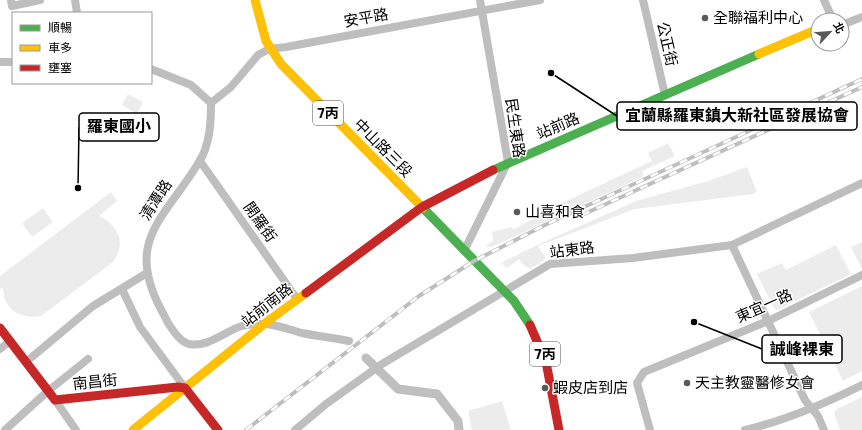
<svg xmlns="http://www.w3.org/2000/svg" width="862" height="430" font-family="'Exo 2','Noto Sans TC',sans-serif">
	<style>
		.green { fill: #ececec }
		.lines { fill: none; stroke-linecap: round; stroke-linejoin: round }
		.canal { stroke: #bfbfbf; stroke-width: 9 }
		.street { stroke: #bebebe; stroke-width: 8 }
		.fast { stroke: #4caf50; stroke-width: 9 }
		.slow { stroke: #ffc107; stroke-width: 9 }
		.jam { stroke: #c62828; stroke-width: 9 }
		.rail-casing { stroke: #bebebe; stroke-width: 4 }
		.rail { stroke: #fff; stroke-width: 2.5; stroke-dasharray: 8; stroke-linecap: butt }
		.poi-dot { fill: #595959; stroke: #fff; stroke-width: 1.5 }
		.labels { text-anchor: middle; stroke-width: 3; stroke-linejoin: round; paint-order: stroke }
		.shield { fill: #fff; stroke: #4c4c4c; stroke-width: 1 }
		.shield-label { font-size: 14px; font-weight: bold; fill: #000 }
		.street-label { font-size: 15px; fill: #000; stroke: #fff }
		.poi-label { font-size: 15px; fill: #000; stroke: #fff; text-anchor: start }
		.leader { fill: none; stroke: #000; stroke-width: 1.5 }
		.callout-dot { fill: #000; stroke: #fff; stroke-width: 1.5 }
		.callout { fill: #fff; stroke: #000; stroke-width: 1.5 }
		.callout-label { font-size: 16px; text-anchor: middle; font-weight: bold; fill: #000 }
	</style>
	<rect width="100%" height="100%" fill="#fff"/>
	<!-- green -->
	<g class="green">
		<path d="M128,94L143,102L137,114L122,105Z"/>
		<path d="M668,143L675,156L642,171L644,176L492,247L485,246L493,241L492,232L511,227L514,229L539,216L538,214L652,161L648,153Z"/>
		<path d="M747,167L757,192L753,194L635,209L538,246L546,259L530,269L522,264L519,259L507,268L501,263L537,245L636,201L708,181Z"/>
		<path d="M111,192L117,201L99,216C118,225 127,242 113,262L41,316C21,320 3,309 3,288L0,289V276Z"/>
		<path d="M43,208L53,222L32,237L22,223Z"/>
		<path d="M862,242V269L851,247Z"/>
		<path d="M836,245L851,274L777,310L774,308L757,274L782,263L786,270Z"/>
		<path d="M862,286V371L843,381L809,312Z"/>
		<path d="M862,397V430H840L834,413L837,409Z"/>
		<path d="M502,401L511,430H472L468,411Z"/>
	</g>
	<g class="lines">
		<!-- canal -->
		<path class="canal" d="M366,358L398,389L437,394L458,421L459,430"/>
		<!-- street -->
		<g class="street">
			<path d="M11,0L12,6L40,0"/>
			<path d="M75,0L77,13"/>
			<path d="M643,0L665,95"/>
			<path d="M824,0L833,20"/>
			<path d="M842,25L862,17"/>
			<path d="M0,62H13"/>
			<path d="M151,69L191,85L211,103"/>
			<path d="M211,103C211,122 210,145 199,162C164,220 122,241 164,315C168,324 179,342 189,344C208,348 225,331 242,326C248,324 257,324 263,324C276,324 290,330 302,333C317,336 333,338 349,341"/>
			<path d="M211,103L231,87L258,55L269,49L286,47L540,0"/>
			<path d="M200,161L297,299"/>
			<path d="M732,245L805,400L818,416L824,430"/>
			<path d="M464,251L508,162L480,0"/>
			<path d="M122,289L140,327L185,388"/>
			<path d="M0,349L10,341"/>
			<path d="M26,362L93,306L147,273"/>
			<path d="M55,400L76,430"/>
			<path d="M5,430L48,391L88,359"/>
			<path d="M295,430L326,404L382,364L550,264L633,258L732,245L862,183"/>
			<path d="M650,430L637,383L644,372L768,321L862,275"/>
			<path d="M745,430C787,420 824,404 862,385"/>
		</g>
		<!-- fast -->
		<g class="fast">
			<path d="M493,170L759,54"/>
			<path d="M423,208L514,301L530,325"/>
		</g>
		<!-- slow -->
		<g class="slow">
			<path d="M255,0L266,41L281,64L423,208"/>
			<path d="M759,54L818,29"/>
			<path d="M133,430L264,324L306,293"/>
		</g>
		<!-- jam -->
		<g class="jam">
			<path d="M306,293L422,207L493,170"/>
			<path d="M530,325L546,362L559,430"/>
			<path d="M0,328L55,400L178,387L185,388L218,430"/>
		</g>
		<!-- rail casing -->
		<g class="rail-casing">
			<g id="rail">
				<path d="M582,215L862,87"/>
				<path d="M246,430L419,296L474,261L545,225L862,79"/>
			</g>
		</g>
		<!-- rail -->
		<use href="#rail" class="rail"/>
	</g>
	<!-- markers -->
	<g class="poi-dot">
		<circle cx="705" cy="18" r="4"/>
		<circle cx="517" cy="212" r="4"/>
		<circle cx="687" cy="383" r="4"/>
		<circle cx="545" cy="388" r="4"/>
	</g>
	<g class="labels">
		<!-- shield labels -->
		<g class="shield">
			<rect x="313" y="101" width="30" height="24" rx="3"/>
			<rect x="530" y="342" width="30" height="24" rx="3"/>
		</g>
		<g class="shield-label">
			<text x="328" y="118">7丙</text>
			<text x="545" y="359">7丙</text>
		</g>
		<!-- street labels -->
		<g class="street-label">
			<text transform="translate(366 18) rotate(-10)" y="5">安平路</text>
			<text transform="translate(667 44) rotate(77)" y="5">公正街</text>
			<text transform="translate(558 126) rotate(-23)" y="5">站前路</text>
			<text transform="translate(515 128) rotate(82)" y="5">民生東路</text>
			<text transform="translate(383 148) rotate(45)" y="5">中山路三段</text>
			<text transform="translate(156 200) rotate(-57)" y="5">清潭路</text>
			<text transform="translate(260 222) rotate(55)" y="5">開羅街</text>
			<text transform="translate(572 250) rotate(-7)" y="5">站東路</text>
			<text transform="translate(267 305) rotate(-38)" y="5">站前南路</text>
			<text transform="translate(764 306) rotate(-24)" y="5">東宜一路</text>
			<text transform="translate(95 382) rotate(-6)" y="5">南昌街</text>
		</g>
		<!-- poi labels -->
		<g class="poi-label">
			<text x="713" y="23">全聯福利中心</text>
			<text x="525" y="217">山喜和食</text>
			<text x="695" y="388">天主教靈醫修女會</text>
			<text x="553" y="393">蝦皮店到店</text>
		</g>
	</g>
	<!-- callouts -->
	<path class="leader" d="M551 73L617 116M78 188L79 127M694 322L762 349"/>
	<g class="callout-dot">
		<circle cx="551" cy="73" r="4"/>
		<circle cx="78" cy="188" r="4"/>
		<circle cx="694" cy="322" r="4"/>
	</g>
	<g class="callout">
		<rect x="617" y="102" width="240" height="28" rx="4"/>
		<rect x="79" y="113" width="80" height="28" rx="4"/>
		<rect x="762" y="335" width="80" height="28" rx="4"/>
	</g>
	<g class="callout-label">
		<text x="737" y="121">宜蘭縣羅東鎮大新社區發展協會</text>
		<text x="119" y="132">羅東國小</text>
		<text x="802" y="355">誠峰裸東</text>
	</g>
	<!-- legend -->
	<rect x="12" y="12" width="140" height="72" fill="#ffffff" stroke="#999999"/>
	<rect x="20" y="25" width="20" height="6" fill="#4caf50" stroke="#999999"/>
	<text x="48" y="32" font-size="12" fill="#000000">順暢</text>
	<rect x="20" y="45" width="20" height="6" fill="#ffc107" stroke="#999999"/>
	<text x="48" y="52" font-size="12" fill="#000000">車多</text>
	<rect x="20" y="65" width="20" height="6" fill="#c62828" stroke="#999999"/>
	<text x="48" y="72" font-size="12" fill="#000000">壅塞</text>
	<!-- north arrow -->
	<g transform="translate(830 32) rotate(64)"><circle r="19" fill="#ffffff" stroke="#999999"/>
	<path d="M0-3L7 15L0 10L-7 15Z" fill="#595959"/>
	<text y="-6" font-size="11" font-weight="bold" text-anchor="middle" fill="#000000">北</text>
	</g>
</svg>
